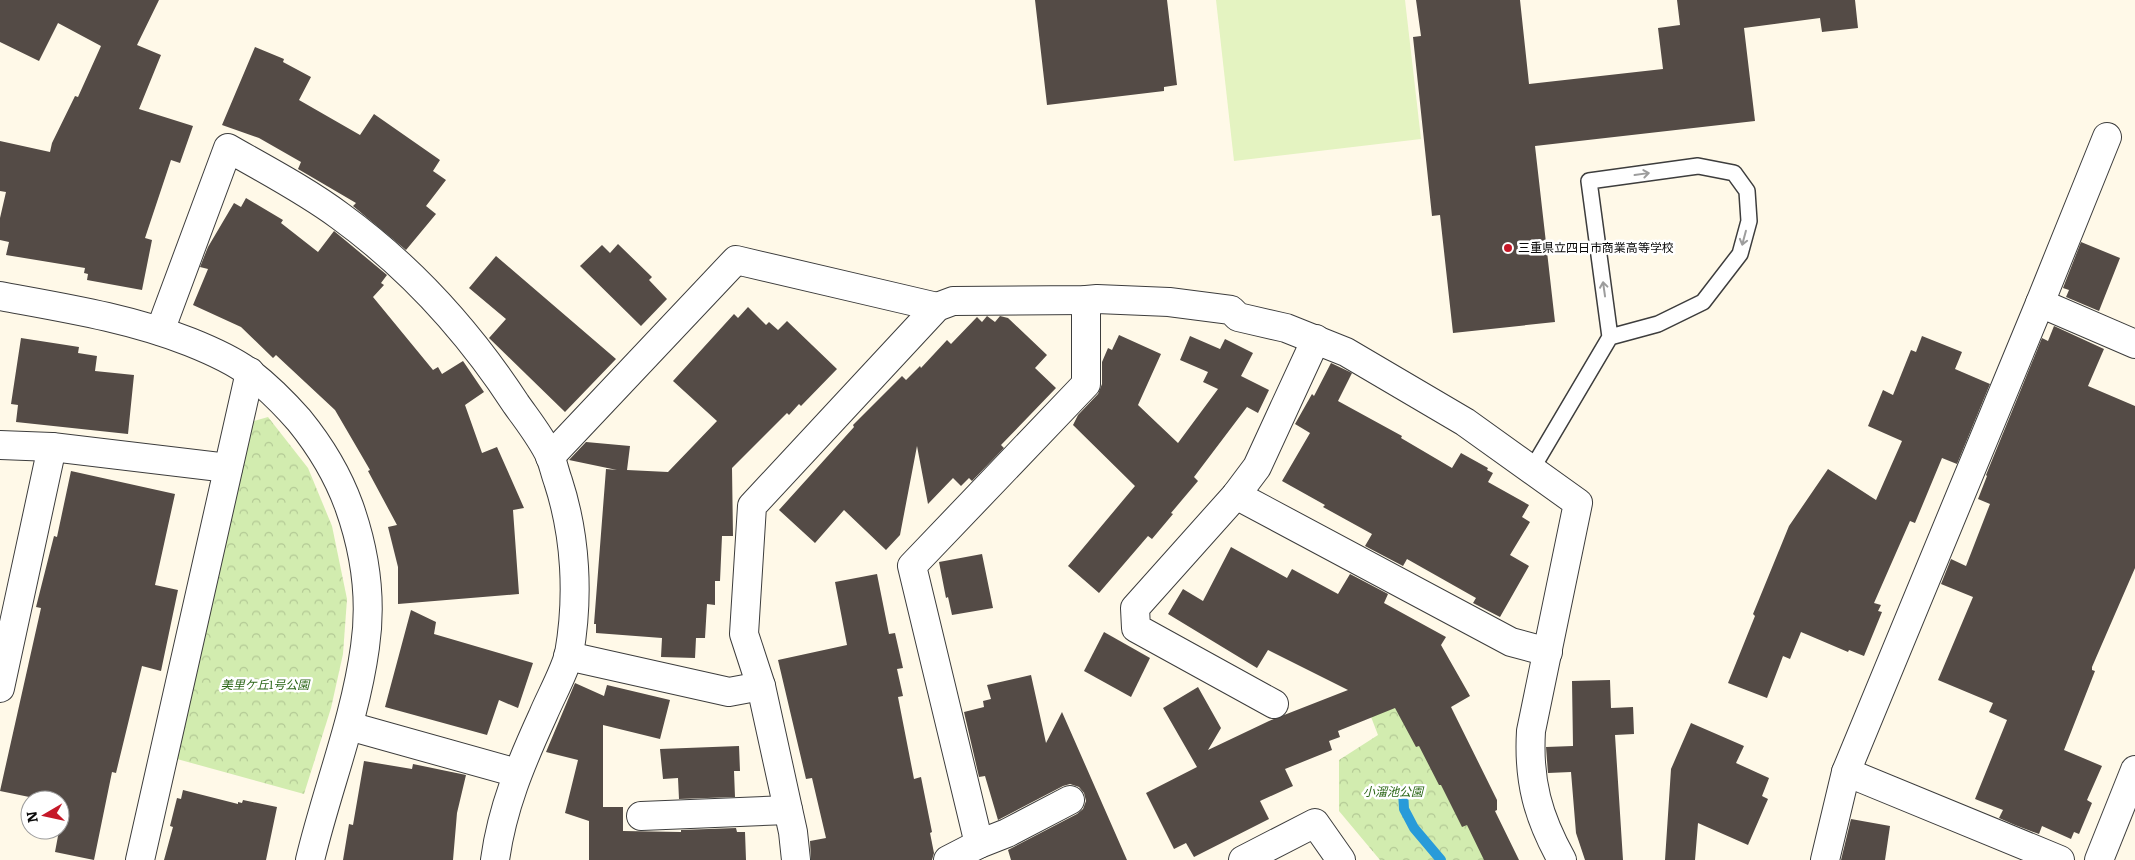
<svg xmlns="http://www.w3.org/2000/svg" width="2135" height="860" font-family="Literata,'Noto Sans JP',serif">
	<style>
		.park { fill: url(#park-crowns) }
		.pitch { fill: #e4f3c1 }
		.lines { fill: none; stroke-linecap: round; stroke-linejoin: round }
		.stream { stroke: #289bd9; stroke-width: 10 }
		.building { fill: #544b46 }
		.service-casing { stroke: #3d3d3d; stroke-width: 18 }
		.minor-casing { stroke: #3d3d3d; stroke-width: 30 }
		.service { stroke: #fff; stroke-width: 15 }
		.minor { stroke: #fff; stroke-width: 28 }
		.oneway { stroke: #9d9d9d }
		.poi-dot { fill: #c51828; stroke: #fff; stroke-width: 2 }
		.labels { text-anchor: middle; stroke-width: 5; stroke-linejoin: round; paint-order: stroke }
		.poi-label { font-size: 12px; fill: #0a0a0a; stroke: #fff; text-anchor: start }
		.park-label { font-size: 12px; font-style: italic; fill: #2b6617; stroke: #fff }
	</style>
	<defs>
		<pattern id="park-crowns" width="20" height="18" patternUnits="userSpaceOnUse" patternTransform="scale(1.25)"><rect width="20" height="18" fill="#d2ecaf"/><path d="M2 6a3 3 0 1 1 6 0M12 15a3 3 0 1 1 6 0" fill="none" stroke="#b3c995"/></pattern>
	</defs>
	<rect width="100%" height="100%" fill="#fff9e8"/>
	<!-- park -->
	<g class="park">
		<path d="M268,417L308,468L332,526L347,599L343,654L331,708L304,794L177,759L251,422Z"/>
		<path d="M1348,657L1403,678L1492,860H1380L1339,811V760L1378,735Z"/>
	</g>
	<!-- pitch -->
	<path class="pitch" d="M1216,0H1405L1421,139L1234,161Z"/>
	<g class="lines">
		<!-- stream -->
		<path class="stream" d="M1403,791L1404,809L1414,828L1441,860"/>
	</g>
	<!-- building -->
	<g class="building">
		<path d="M0,0H159L137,45L161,55L139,109L193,126L180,163L171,160L145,238L152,240L142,290L87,280L88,274L84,273L85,268L6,255L9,242L0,240V218L6,192L0,191V141L50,152L52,143L75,96L78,97L101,46L58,23L39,61L0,42Z"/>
		<path d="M1035,0H1167L1177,85L1164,87V91L1047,105Z"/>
		<path d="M1416,0H1520L1529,84L1663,69L1658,28L1680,25L1677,0H1855L1858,28L1822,32L1820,18L1744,28L1755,121L1535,146L1555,322L1453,333L1440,215L1432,216L1413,37L1421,36Z"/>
		<path d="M255,47L284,59L283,62L311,77L299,100L360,135L374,114L440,160L433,171L446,180L426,206L436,214L406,250L353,206L356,203L298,169L301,162L259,138L222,125Z"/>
		<path d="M246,198L283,220L281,223L318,252L334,231L387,275L381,283L384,285L373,297L433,370L438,367L442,374L463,361L484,392L465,405L482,453L497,447L524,508L513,510L519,594L398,604V567L388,527L397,525L368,471L370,470L335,410L276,355L273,358L241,327L193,305L208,269L200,267L208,247L234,203L241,207Z"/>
		<path d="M2081,242L2120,258L2099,311L2066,297L2069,290L2063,288Z"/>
		<path d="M618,244L652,277L649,280L667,299L641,326L580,266L602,245L610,253Z"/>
		<path d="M496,256L616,359L565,412L489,338L506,319L469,288Z"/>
		<path d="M748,307L766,325L769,322L778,330L787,321L837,369L801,406L799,404L789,415L787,413L732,468L733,536H722L720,581H715V605L707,604L705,638H696L695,658L661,657L662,638L596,633V624H594L606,469L617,470L569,460L586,442L630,446L627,470L668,472L717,421L673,381L734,314L738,318Z"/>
		<path d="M987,316L995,322L1000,316L1008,318L1047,355L1035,368L1056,388L1001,445L1004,448L972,481L969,478L961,486L953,478L928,504L917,446L900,535L886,550L844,510L815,543L779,510L854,427L853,425L902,376L906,380L920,366L921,368L947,340L951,344L977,317L982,322Z"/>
		<path d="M2054,326L2104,349L2088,386L2135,406V568L2092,667V670L2095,671L2064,750L2102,766L2087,800L2092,803L2079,834L2074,832L2071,839L2042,826L2039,834L2015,825L1999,818L2003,810L1975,799L2007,720L1989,712L1993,703L1938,680L1973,597L1941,584L1951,559L1966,566L1990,504L1978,499L1987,476L1986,475L2042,338L2048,341Z"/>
		<path d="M1119,335L1161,354L1138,405L1178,443L1218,389L1203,382L1208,372L1180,360L1190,336L1220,349L1225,339L1253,353L1241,376L1269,390L1258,413L1247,407L1194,477L1198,481L1171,513L1173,514L1152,539L1148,536L1099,593L1068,566L1135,486L1073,425L1078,415L1098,394L1102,384V362L1108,348L1112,350Z"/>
		<path d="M1922,336L1962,352L1955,369L1990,384L1957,464L1942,458L1915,523L1910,521L1874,603L1881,605L1878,611L1882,612L1864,656L1849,650L1848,652L1801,632L1790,659L1783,656L1767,698L1728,683L1755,616L1753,614L1789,526L1828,469L1876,500L1902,441L1868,426L1883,390L1893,395L1911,350L1916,352Z"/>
		<path d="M21,338L79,347L78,353L97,356L95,371L134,375L128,434L16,422L18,405L11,404Z"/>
		<path d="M1331,363L1352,373L1338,401L1402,436L1401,438L1452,468L1461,453L1488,468L1487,470L1493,473L1488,482L1529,505L1522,517L1530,522L1510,555L1529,566L1500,617L1473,603L1476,598L1407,559L1403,566L1365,546L1372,534L1323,507L1325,505L1282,481L1310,433L1295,424L1312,394L1314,396Z"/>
		<path d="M71,471L175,494L155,585L178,590L161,671L142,666L116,773L112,772L94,860L55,852L64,804L60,803V800H44L0,791L41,608L36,607L54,536L57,537Z"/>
		<path d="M1231,547L1287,578L1292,569L1338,594L1350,574L1388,594L1384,603L1446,637L1441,645L1470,696L1451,707L1497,800V810L1495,811L1519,860H1484L1467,825L1462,827L1441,785H1439L1419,746L1416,747L1395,708L1338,731L1340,737L1329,741L1332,750L1285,769L1293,786L1260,801L1269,819L1194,857L1186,843L1174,849L1146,793L1197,767L1163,708L1198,687L1221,728L1208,750L1269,721L1348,690L1268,650L1257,668L1168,614L1183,589L1203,601Z"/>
		<path d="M982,554L993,608L952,615L948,597L946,598L939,562Z"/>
		<path d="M877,574L889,634L895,633L903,668L897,669L903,696L898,697L914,779L921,777L932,832L930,833L934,853L932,860H811L810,841L826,838L812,778L806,779L778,660L847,645L835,582Z"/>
		<path d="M411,610L436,622L434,634L533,663L518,708L499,700L487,735L385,707Z"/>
		<path d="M1104,632L1150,658L1131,697L1084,671Z"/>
		<path d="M1031,675L1046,743L1062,712L1127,860H1011L1008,850L1077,814L1083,809L1086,801L1084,793L1079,787L1070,784L1063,786L998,820L985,776L979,777L964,712L984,707L983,701L991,699L987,685Z"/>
		<path d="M1610,680L1611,708L1633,707L1634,734L1615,735L1623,860H1585L1576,833L1571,772L1548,773L1546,747L1573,746L1572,681Z"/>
		<path d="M575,683L604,696L607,685L670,700L660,739L603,725V807H623V831L681,832V830L736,828L737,832H745L746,860H589V821L565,813L578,760L546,752Z"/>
		<path d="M1691,723L1744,746L1736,763L1769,778L1762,796L1768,799L1748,845L1698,823L1695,860H1665L1671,769Z"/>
		<path d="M739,746L740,771H734L735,797L679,799L678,778L663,779L660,749Z"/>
		<path d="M364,761L412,769L413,764L466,775L457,813L453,860H343L349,824L353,825Z"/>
		<path d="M183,790L238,804V802L242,803L243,800L277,807L266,860H164L173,827L170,826L177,798L181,799Z"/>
		<path d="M1851,819L1890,826L1885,860H1841Z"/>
	</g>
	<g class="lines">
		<!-- service casing -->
		<g class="service-casing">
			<path id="service" d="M1532,469L1610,337L1589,181L1698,166L1734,173L1747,191L1749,221L1740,254L1703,302L1658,324L1610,337"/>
		</g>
		<!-- minor casing -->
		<g class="minor-casing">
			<g id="minor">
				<path d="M0,296C65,308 129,318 190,342C210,350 233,360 250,373C268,387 284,403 299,420C321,447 337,473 349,506C365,551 372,599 365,647C355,720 327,789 310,860"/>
				<path d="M2040,303L2107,137"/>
				<path d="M160,331L228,148C266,170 305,190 340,216C410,267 469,332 516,404C528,421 541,437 550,456C553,463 555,473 558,481C576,536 579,597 569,654C565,671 550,698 543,715C521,763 502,808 495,860"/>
				<path d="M0,445L52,447L228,468"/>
				<path d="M550,457L736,260L937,307"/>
				<path d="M1236,495L1511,642L1548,652"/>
				<path d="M568,656L729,692L761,686"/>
				<path d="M0,688L52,447"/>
				<path d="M1274,704L1136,628L1135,608L1236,495L1257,467L1316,339"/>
				<path d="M349,726L517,773"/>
				<path d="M1846,772L2060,860"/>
				<path d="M641,816L788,810"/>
				<path d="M979,844L1007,833L1070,800"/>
				<path d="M140,860L250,372"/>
				<path d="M796,860L793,832L761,686L744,634L752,506L937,307L953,301L1086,300L1097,299L1169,302L1231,310L1238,317L1286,328L1346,352L1465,422L1578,503L1531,731C1528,781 1538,817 1562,860"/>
				<path d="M948,860L979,844L912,566L1086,384V300"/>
				<path d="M1243,860L1315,823L1341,860"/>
				<path d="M1825,860L1846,772L2040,303L2135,344"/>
				<path d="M2099,860L2135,770"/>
			</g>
		</g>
		<!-- service -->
		<use href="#service" class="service"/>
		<!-- minor -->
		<use href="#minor" class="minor"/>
	</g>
	<!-- one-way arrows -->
	<defs><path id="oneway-shaft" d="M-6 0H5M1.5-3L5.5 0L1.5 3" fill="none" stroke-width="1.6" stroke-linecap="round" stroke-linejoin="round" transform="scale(1.25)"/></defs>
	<g class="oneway">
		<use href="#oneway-shaft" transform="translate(1642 174) rotate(-8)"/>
		<use href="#oneway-shaft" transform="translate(1744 238) rotate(105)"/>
		<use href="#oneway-shaft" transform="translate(1604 289) rotate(-98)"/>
	</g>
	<!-- markers -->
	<circle class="poi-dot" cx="1508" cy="248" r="5"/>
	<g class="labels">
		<!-- poi labels -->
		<g class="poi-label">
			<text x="1518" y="252">三重県立四日市商業高等学校</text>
		</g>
		<!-- park labels -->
		<g class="park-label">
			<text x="265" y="689">美里ケ丘1号公園</text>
			<text x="1393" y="796">小溜池公園</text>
		</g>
	</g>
	<!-- north arrow -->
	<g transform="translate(45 815) rotate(261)"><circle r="24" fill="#ffffff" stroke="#9d9d9d"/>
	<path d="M0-4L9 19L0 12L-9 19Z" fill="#c51828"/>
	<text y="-8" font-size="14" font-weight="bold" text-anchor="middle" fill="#0a0a0a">N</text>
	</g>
</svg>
